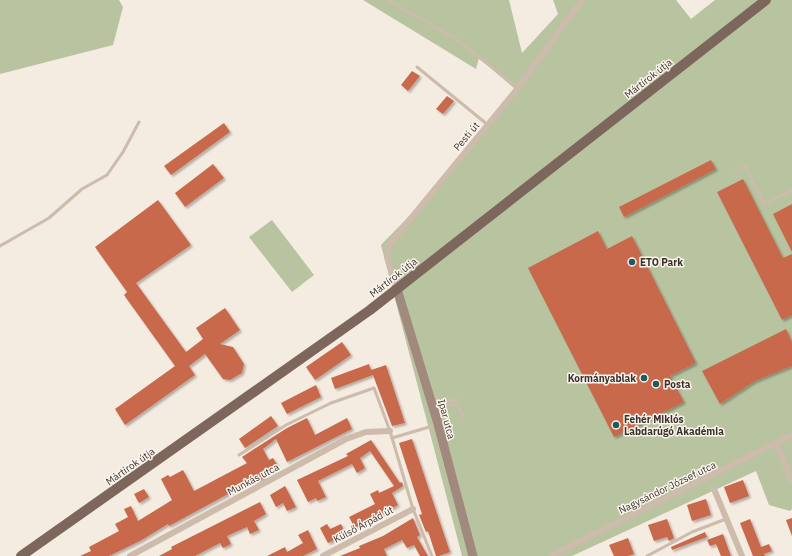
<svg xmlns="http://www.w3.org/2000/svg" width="792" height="556" font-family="'IBM Plex Sans',sans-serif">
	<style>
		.green { fill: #b8c4a0 }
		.building { fill: #c8694b; filter: url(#shadow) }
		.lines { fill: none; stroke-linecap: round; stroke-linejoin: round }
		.lane { stroke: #cdbbac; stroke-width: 3 }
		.street { stroke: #cdbbac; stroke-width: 6 }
		.secondary { stroke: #a18a7d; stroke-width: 9 }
		.primary { stroke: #7d675c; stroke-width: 10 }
		.poi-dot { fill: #1f5a5e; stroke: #fbf5ee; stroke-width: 1.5 }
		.labels { text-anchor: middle; stroke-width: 3; stroke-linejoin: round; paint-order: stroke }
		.street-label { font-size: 10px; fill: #3b302b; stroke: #fbf5ee }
		.poi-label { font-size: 10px; font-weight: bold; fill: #3b302b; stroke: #fbf5ee; text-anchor: start }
	</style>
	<defs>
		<filter id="shadow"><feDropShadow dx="2" dy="2" stdDeviation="1" flood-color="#0004"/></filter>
	</defs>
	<rect width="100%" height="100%" fill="#f4ebe1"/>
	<!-- green -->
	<g class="green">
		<path d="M0,0H119L123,7L113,45L0,74Z"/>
		<path d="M363,0H509L522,53L558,14L553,0H676L691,19L715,0H792V509L790,511L769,505L756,471L572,556H462L381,245L425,200L516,90L479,58L476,69Z"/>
		<path d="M272,220L314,275L292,292L249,237Z"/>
	</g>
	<!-- building -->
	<g class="building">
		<path d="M412,71L420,76L408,91L401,85Z"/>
		<path d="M447,96L454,101L443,114L436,109Z"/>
		<path d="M224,123L230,132L171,175L164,166Z"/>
		<path d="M711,160L716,169L624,217L619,207Z"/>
		<path d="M213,164L224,178L185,207L175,193Z"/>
		<path d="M743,179L783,258L792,254V315L782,320L717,192Z"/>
		<path d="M158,200L191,245L136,283L186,352L203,339L196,328L225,308L240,330L220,344L233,347L244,364L242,373L230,380L223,379L205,354L189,366L195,375L125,425L115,409L175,366L124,295L127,292L95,247Z"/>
		<path d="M792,204V252L773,214Z"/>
		<path d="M598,231L607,249L632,236L696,363L670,376L684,402L614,437L528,268Z"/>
		<path d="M786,329L792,342V366L755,381L720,404L702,371Z"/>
		<path d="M342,342L351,355L315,380L306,367Z"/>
		<path d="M369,364L371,370L386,365L405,423L392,426L373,375L335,389L331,378Z"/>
		<path d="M316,385L321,397L287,414L281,403Z"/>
		<path d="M271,416L278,426L245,448L239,439Z"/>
		<path d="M307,418L315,435L347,418L352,429L287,462L276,439L263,449L269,460L273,458L278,466V468L264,476L265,478L256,482L254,480L169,526L168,524L140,541L109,556H80L91,551L89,547L119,531L115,524L128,517L124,509L131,506L138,521L172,500L161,479L168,475L170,477L183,470L194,491L247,463L242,457L248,453L287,428Z"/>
		<path d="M412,439L450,552L439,556H436L428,531L426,532L419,515L422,514L399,443Z"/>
		<path d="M371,440L400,483L402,482L403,486L392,493L398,505L355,528L349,517L375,504L370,494L378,490L379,493L394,486L370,451L360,458L365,468L357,473L352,464L318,481L326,497L317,501L316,498L308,502L297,480L348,456L346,454Z"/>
		<path d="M743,480L749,496L730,503L724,487Z"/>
		<path d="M285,486L296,507L287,511L283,503L276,507L270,495Z"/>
		<path d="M144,489L149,497L139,503L134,494Z"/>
		<path d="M706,499L711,515L692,521L687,505Z"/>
		<path d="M260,502L266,514L254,521L259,530L250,534L247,527L227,536L231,544L223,548L220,543L195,556H159L172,549L171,547Z"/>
		<path d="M413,518L420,535L417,537L428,556H420L414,545L407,548L402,540L384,549L387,556H340L360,548L359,546L383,536Z"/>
		<path d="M792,518V536L786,520Z"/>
		<path d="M667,519L674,538L669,541L667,537L654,541L648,525Z"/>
		<path d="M750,519L761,547L769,544L772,551L764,554L765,556H753L740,523Z"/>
		<path d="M327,524L330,529L341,524L346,534L328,543L320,528Z"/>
		<path d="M308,530L317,549L303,556H267L285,547L287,552L303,543L298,535Z"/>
		<path d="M705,532L707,537L672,550L671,547Z"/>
		<path d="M723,534L728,548L731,556H721L716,544L710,546L707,540Z"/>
		<path d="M628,538L634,554L628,556H614L609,545Z"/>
	</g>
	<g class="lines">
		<!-- lane -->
		<g class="lane">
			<path d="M388,0L456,39L518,88"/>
			<path d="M417,67L488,125"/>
			<path d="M735,172L745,166L764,204L792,190"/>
			<path d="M0,246L49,218L82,189L107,175L123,152L139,122"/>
			<path d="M431,395L439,400H458"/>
			<path d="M439,418L445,406L455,404L459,407L464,417"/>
			<path d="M392,438L436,425"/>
			<path d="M239,455L286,425L331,403L374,388L390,431L413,509L432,556"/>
			<path d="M647,556L692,532L726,519"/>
		</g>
		<!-- street -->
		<g class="street">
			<path d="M397,289L387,257L389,245L518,88L582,0"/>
			<path d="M776,443L792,481"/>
			<path d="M714,489L742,556"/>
			<path d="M130,556L346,439L366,432L390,431"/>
			<path d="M323,556L413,509"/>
			<path d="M551,556L792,435"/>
		</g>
		<!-- secondary -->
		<path class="secondary" d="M397,289L438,424L473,556"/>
		<!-- primary -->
		<path class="primary" d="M21,556L370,310L766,0"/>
	</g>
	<!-- markers -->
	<g class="poi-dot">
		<circle cx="632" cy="262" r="4"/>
		<circle cx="644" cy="378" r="4"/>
		<circle cx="656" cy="384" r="4"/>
		<circle cx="616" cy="425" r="4"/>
	</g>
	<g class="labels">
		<!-- street labels -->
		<g class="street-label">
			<text transform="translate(648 78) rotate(-38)" y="4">Mártírok útja</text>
			<text transform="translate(466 136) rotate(-50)" y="4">Pesti út</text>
			<text transform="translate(393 277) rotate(-38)" y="4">Mártírok útja</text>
			<text transform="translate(447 419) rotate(75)" y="4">Ipar utca</text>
			<text transform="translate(130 466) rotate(-35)" y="4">Mártírok útja</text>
			<text transform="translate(253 479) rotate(-28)" y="4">Munkás utca</text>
			<text transform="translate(667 487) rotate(-26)" y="4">Nagysándor József utca</text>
			<text transform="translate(363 524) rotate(-28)" y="4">Külső Árpád út</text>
		</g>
		<!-- poi labels -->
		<g class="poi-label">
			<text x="640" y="266">ETO Park</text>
			<text x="636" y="382" text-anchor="end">Kormányablak</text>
			<text x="664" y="388">Posta</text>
			<text x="624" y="423">Fehér Miklós<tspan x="624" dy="12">Labdarúgó Akadémia</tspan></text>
		</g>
	</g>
</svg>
